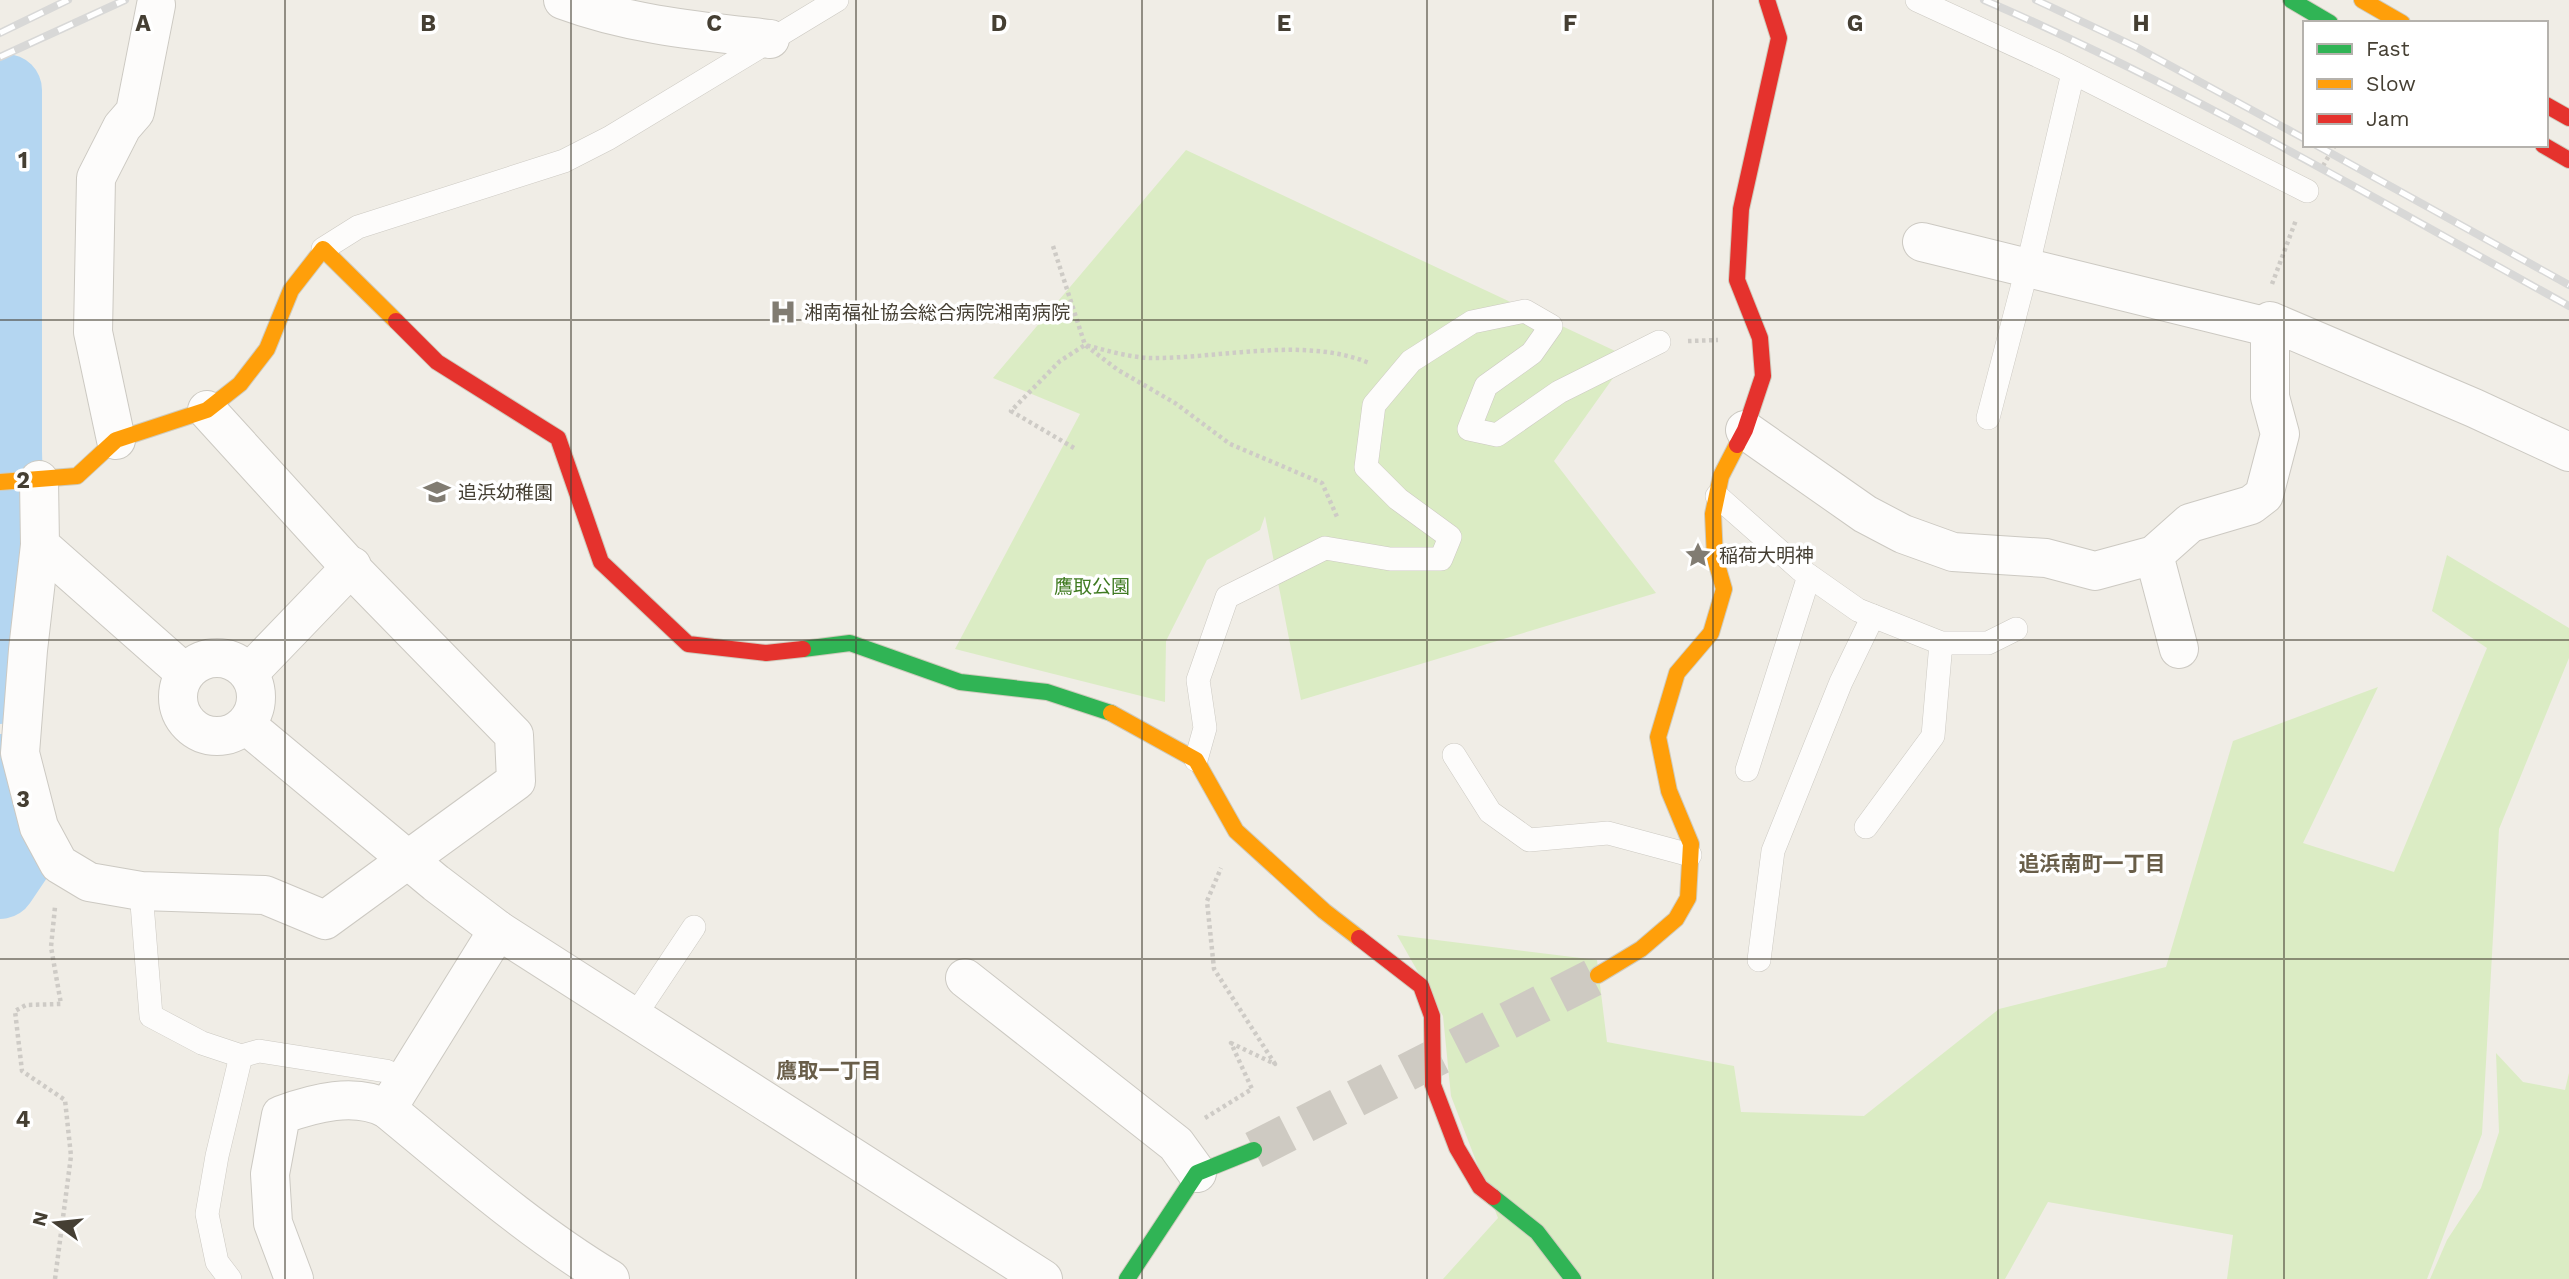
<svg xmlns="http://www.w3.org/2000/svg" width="2569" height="1279" font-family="'Work Sans','Noto Sans JP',sans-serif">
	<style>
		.green { fill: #dbecc4 }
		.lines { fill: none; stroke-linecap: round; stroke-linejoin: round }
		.river { stroke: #b4d6f1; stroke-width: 72 }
		.secondary-tunnel { stroke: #cecac2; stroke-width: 38; stroke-dasharray: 38 19; stroke-linecap: butt }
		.lane-casing { stroke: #ccc9c2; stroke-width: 24 }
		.street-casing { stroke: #ccc9c2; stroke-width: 40 }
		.fast-casing { stroke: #cfcbbd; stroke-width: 18 }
		.slow-casing { stroke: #cfcbbd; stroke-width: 18 }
		.jam-casing { stroke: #cfcbbd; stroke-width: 18 }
		.path { stroke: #cecbc6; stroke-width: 4.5; stroke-dasharray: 3.5 3.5; stroke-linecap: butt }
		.lane { stroke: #fdfcfb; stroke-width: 23 }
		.street { stroke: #fdfcfb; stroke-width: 38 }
		.fast { stroke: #30b455; stroke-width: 16 }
		.slow { stroke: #ff9f0a; stroke-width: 16 }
		.jam { stroke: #e5322d; stroke-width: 16 }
		.rail-casing { stroke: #d8d8d7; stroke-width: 8 }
		.rail { stroke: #fff; stroke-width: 5; stroke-dasharray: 16; stroke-linecap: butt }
		.grid { fill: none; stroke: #453f33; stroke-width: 2; stroke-opacity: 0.55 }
		.labels { text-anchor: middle; stroke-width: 7; stroke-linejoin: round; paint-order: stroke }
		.poi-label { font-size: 19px; fill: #453f33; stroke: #fff; text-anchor: start }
		.park-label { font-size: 19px; fill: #407b22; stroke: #fff }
		.neighbourhood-label { font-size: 21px; font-weight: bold; fill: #695e49; stroke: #fff }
		.grid-label { font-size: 23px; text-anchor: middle; font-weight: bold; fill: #453f33; stroke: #fff; stroke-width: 7; stroke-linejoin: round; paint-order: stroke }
	</style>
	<rect width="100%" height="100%" fill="#f0ede6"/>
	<!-- green -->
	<g class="green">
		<path d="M1186,150L1628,357L1554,461L1656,593L1301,700L1265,516L1260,530L1207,560L1166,641L1165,702L955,649L1080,414L993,378Z"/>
		<path d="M2447,555L2569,628V658L2499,829L2482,1134L2427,1279H2227L2233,1235L2048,1202L2005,1279H1443L1498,1218L1451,1096L1443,1016L1397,935L1597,960L1607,1042L1734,1066L1741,1112L1864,1116L1999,1009L2166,967L2233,741L2378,687L2303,843L2394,872L2487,648L2432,611Z"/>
		<path d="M2496,1053L2523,1082L2565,1090L2569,1073V1279H2430L2447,1240L2481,1188L2499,1132Z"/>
	</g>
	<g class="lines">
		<!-- river -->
		<g class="river">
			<path d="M0,688L11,630L6,452V90"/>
			<path d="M0,770L25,846L0,883"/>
		</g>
		<!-- secondary-tunnel -->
		<path class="secondary-tunnel" d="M1254,1150L1598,975"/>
		<!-- lane casing -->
		<g class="lane-casing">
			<g id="lane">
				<path d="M1917,0L2058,65L2307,191"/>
				<path d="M323,249L358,227L564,161L609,138L837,0"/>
				<path d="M1988,418L2027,269L2073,73"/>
				<path d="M1717,496L1801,570L1858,610L1941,643H1988L2016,629"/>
				<path d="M1454,755L1490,812L1529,840L1608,833L1690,855"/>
				<path d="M1196,760L1205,728L1198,680L1227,597L1325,548L1390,559H1441L1450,537L1398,499L1366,467L1374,405L1411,361L1472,322L1525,311L1551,326L1532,353L1486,386L1469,429L1497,435L1559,392L1659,342"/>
				<path d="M1747,770L1809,576"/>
				<path d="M1866,827L1933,736L1941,643"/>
				<path d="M141,891L151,1016L202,1043L241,1056L259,1051L386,1071L404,1079"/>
				<path d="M1759,960L1773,851L1841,682L1873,616"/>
				<path d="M634,1017L694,927"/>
				<path d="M230,1279L217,1262L207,1214L217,1156L241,1056"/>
			</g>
		</g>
		<!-- street casing -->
		<g class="street-casing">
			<g id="street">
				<path d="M563,0C630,25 699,31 770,39"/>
				<path d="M1922,242L2268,327"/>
				<path d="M1745,430L1865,514L1903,534L1953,552L2046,558L2095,571L2154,555L2190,523L2251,505L2264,495L2280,434L2270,397V321L2474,408L2569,452"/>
				<path d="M116,440L93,332L96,178L122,127L135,112L156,5"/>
				<path d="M39,480L40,545L185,673"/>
				<path d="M40,545L28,650L20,753L39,827L59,864L89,882L141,891L265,895L325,920L516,781L514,735L349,566L207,410"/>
				<path d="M2154,555L2179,649"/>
				<circle cx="217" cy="697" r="39"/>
				<path d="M249,673L352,566"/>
				<path d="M246,725L436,883L498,930L1043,1279"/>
				<path d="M965,978L1176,1144L1197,1173"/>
				<path d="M387,1109L498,930"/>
				<path d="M294,1279L273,1223L270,1174L281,1115C314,1103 355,1092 387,1109C459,1168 530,1231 610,1279"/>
			</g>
		</g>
		<!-- fast casing -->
		<g class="fast-casing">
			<g id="fast">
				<path d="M2291,0L2330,23"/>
				<path d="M803,649L850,643L960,682L1047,692L1111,713"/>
				<path d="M1493,1197L1537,1232L1573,1279"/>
				<path d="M1127,1279L1197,1173L1254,1150"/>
			</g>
		</g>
		<!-- slow casing -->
		<g class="slow-casing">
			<g id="slow">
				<path d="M2362,0L2402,23"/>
				<path d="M0,482L77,476L116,440L207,410L240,384L267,349L291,290L323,249L396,321"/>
				<path d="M1111,713L1196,760L1236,831L1324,911L1359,938"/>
				<path d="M1598,975L1641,949L1676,919L1688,898L1691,844L1669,791L1658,737L1677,673L1711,633L1724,589L1715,558L1713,514L1721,476L1737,445"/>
			</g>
		</g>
		<!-- jam casing -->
		<g class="jam-casing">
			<g id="jam">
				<path d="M2546,105L2569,118"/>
				<path d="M2543,145L2569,160"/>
				<path d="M396,321L437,362L558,438L601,562L688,644L766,653L803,649"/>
				<path d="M1737,445L1745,430L1763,376L1760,338L1737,280L1741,209L1779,38L1767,0"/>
				<path d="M1359,938L1421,986L1432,1016L1433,1085L1457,1148L1480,1187L1493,1197"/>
			</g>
		</g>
		<!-- path -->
		<g class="path">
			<path d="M2323,166L2335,145"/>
			<path d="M1053,246L1085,345L1118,370L1175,403L1230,444L1322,483L1338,519"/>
			<path d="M2272,284L2296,220"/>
			<path d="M1688,341L1718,340"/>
			<path d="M1074,448L1011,411L1060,361L1085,345C1105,350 1128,357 1149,358C1219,359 1304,336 1369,363"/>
			<path d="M1205,1118L1252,1089L1231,1043L1275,1064L1214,969L1207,901L1221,868"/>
			<path d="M55,1279L71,1156L65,1100L22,1071L15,1011L26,1005L61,1004L51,947L55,907"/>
		</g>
		<!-- lane -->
		<use href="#lane" class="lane"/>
		<!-- street -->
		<use href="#street" class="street"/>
		<!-- fast -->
		<use href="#fast" class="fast"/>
		<!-- slow -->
		<use href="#slow" class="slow"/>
		<!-- jam -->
		<use href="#jam" class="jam"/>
		<!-- rail casing -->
		<g class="rail-casing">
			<g id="rail">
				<path d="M1984,0C2186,87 2377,200 2569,306"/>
				<path d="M2036,0L2136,47L2305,139"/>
				<path d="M0,33L68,0"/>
				<path d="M0,57L125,0"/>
				<path d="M2316,145L2569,285"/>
			</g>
		</g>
		<!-- rail -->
		<use href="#rail" class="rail"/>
	</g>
	<!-- grid -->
	<path class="grid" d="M285,0V1279M571,0V1279M856,0V1279M1142,0V1279M1427,0V1279M1713,0V1279M1998,0V1279M2284,0V1279M0,320H2569M0,640H2569M0,959H2569"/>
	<!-- icons -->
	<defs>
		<g id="hospital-bare" transform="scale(2.1)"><path d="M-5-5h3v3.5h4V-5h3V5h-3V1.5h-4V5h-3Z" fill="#817c72" stroke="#fff" stroke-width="2.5" paint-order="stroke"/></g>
		<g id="school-bare" transform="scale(2.1)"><path d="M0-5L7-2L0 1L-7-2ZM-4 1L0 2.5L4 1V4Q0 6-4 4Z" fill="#817c72" stroke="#fff" stroke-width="2.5" paint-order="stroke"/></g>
		<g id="sight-bare" transform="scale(2.1)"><path d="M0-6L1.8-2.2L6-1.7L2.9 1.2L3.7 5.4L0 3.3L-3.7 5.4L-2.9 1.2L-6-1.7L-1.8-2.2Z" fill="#817c72" stroke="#fff" stroke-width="2.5" paint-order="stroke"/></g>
	</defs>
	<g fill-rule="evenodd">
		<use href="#hospital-bare" x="783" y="312"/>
		<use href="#school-bare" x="437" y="492"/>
		<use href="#sight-bare" x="1698" y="555"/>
	</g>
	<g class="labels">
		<!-- poi labels -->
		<g class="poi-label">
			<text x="804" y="319">湘南福祉協会総合病院湘南病院</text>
			<text x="458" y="499">追浜幼稚園</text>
			<text x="1719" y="562">稲荷大明神</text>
		</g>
		<!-- park labels -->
		<g class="park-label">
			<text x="1092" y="593">鷹取公園</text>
		</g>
		<!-- neighbourhood labels -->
		<g class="neighbourhood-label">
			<text x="2092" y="871">追浜南町一丁目</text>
			<text x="829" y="1078">鷹取一丁目</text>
		</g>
	</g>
	<g class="grid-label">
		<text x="143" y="31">A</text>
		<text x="428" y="31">B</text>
		<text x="714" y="31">C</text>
		<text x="999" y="31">D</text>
		<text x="1284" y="31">E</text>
		<text x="1570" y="31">F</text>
		<text x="1855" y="31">G</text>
		<text x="2141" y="31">H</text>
		<text x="23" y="168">1</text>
		<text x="23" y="488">2</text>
		<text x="23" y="807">3</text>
		<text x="23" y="1127">4</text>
	</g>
	<!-- legend -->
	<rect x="2303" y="21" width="245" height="126" fill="#ffffff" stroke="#b5b2ad" stroke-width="2"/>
	<rect x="2317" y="44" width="35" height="10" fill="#30b455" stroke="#b5b2ad" stroke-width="2"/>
	<text x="2366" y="56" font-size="21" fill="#453f33">Fast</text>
	<rect x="2317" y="79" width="35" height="10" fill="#ff9f0a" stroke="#b5b2ad" stroke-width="2"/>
	<text x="2366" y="91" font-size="21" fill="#453f33">Slow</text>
	<rect x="2317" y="114" width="35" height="10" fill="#e5322d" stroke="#b5b2ad" stroke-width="2"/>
	<text x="2366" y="126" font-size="21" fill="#453f33">Jam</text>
	<!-- north arrow -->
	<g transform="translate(56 1223) rotate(285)" stroke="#ffffff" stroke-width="5" paint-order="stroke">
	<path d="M0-5L12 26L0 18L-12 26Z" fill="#453f33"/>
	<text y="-10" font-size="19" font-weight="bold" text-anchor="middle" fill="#453f33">N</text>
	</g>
</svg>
